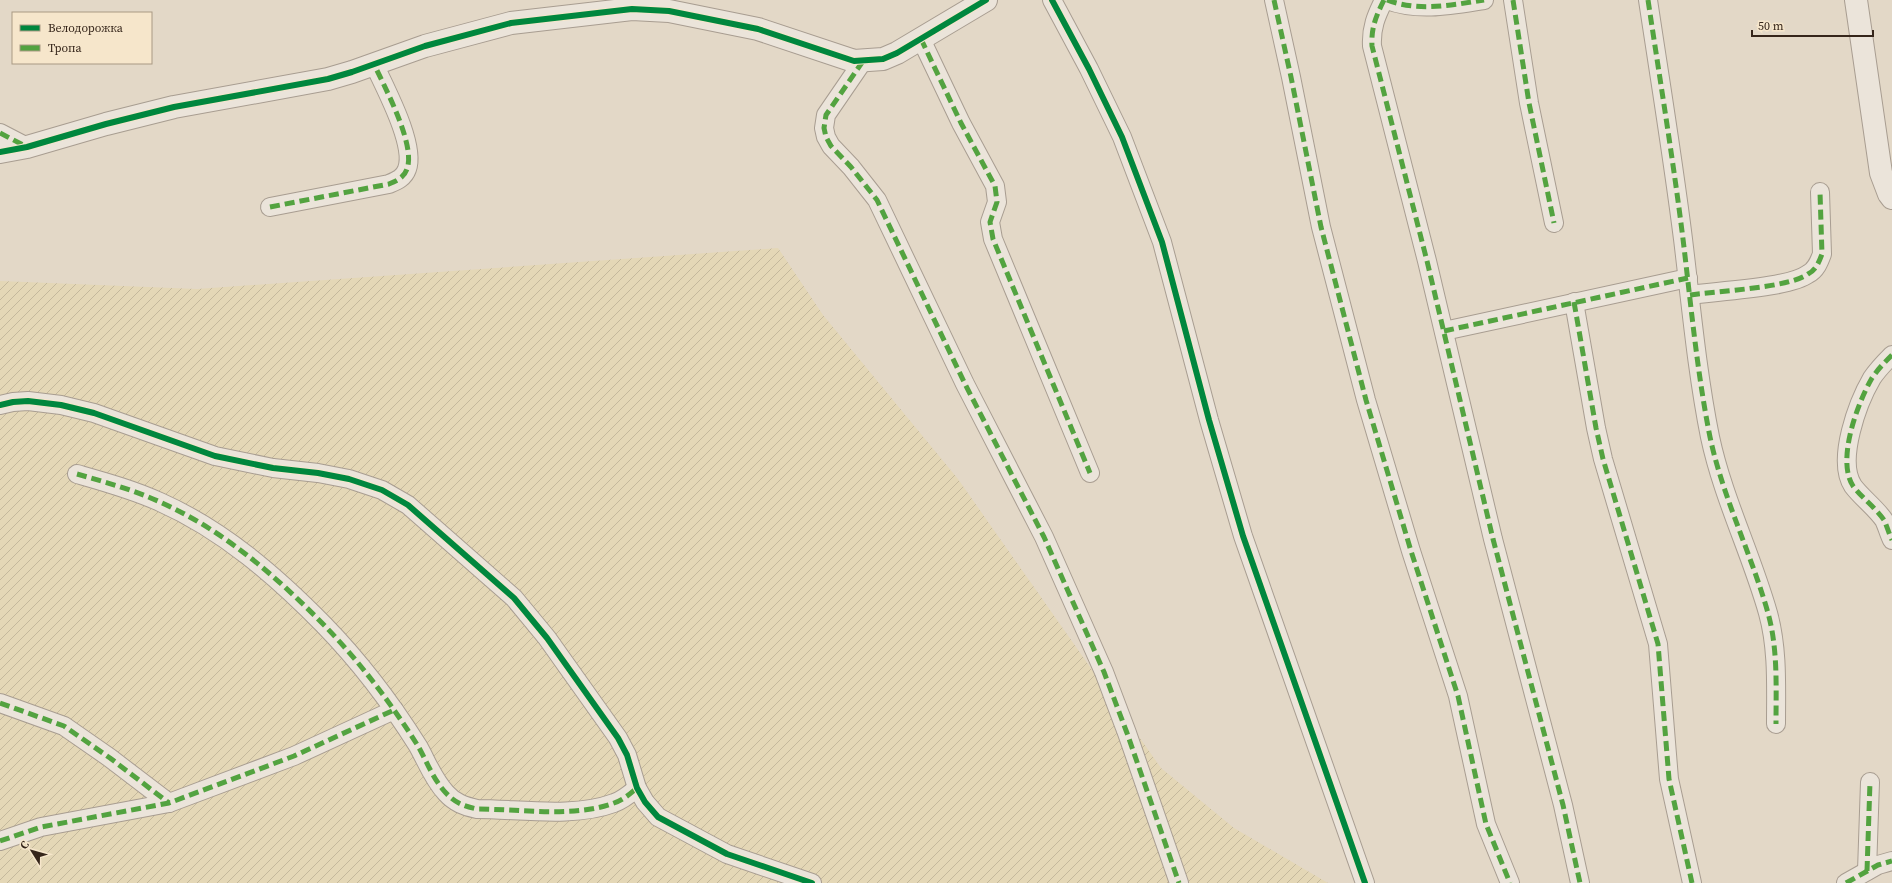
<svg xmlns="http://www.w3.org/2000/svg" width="1892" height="883" font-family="'Source Serif 4',serif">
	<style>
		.farmland { fill: url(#farmland-furrows) }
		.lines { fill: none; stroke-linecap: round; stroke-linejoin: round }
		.minor-casing { stroke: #a89d91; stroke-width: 20 }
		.tertiary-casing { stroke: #a89d91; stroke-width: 24 }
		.minor { stroke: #ebe4da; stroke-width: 18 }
		.tertiary { stroke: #ebe4da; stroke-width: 22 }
		.quiet { stroke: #53a340; stroke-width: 5; stroke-dasharray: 10 5; stroke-linecap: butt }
		.cycleway-casing { stroke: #f6e6cb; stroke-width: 8 }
		.cycleway { stroke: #00873e; stroke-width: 6 }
	</style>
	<defs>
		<pattern id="farmland-furrows" width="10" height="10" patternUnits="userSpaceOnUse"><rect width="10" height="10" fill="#e4d7b6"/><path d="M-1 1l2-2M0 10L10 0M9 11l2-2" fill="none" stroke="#c4b89c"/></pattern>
	</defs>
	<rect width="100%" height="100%" fill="#e3d8c7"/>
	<!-- farmland -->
	<path class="farmland" d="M778,248L823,315L958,479L1161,768L1234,828L1328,883H0V281L197,289Z"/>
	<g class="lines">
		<!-- minor casing -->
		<g class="minor-casing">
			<g id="minor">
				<path d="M1052,0L1089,69L1122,137L1162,242L1209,420L1243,536L1365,883"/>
				<path d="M1274,0L1291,77L1321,227L1366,400L1411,551L1458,696L1486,824L1510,883"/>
				<path d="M1384,0C1376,16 1371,28 1372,46L1427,261L1493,539L1563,805L1580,883"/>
				<path d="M1387,0C1419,12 1452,5 1484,0"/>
				<path d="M1513,0L1529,103L1554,223"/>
				<path d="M1648,0C1660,80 1673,159 1683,239C1691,305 1697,372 1710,437C1723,498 1751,553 1768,613C1778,649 1776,687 1776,724"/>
				<path d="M921,39L961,123L995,186L997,202L990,222L993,239L1090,473"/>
				<path d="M863,61L826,115L824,128L826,137L831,146L851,167L877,200L965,384L1044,537L1104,672L1127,733L1179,883"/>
				<path d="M0,133L27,147"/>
				<path d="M270,207L389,184C396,181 404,178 407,169C416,145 385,88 374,64"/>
				<path d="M1690,295C1717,291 1789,288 1808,274C1816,270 1819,262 1822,254L1820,192"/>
				<path d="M1574,302L1596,428L1603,459L1658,644L1669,779L1692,883"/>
				<path d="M1444,331L1688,278"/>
				<path d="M1892,355C1885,362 1878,369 1872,378C1858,402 1836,460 1853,486C1862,498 1875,507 1884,520C1887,526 1889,534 1892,540"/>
				<path d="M0,405L13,402L28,401L61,405L94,413L215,456L273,468L318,473L349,479L382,490L408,505L514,598L547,638L618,738L627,755L637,788L645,802L658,817L727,854L812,883"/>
				<path d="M77,474C105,482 134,490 160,502C223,530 276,576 324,625C359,661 391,703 418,746C427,762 433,779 446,793C455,803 464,806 477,809C520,809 574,818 614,803C623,800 630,794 637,788"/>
				<path d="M0,703L64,726L110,758L169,803"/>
				<path d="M0,841L41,827L169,803L294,756L394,710"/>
				<path d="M1867,871L1870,782"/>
				<path d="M1846,883L1878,865L1892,861"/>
			</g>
		</g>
		<!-- tertiary casing -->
		<g class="tertiary-casing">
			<g id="tertiary">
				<path d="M1856,0L1881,173L1889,194L1892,198"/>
				<path d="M0,152L27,147L106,124L174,107L328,79L352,72L425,46L511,23L632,9L669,11L758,29L854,61L883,59L897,53L986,0"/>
			</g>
		</g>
		<!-- minor -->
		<use href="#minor" class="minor"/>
		<!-- tertiary -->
		<use href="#tertiary" class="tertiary"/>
		<!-- quiet -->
		<g class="quiet">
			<path d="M1274,0L1291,77L1321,227L1366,400L1411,551L1458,696L1486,824L1510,883"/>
			<path d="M1384,0C1376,16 1371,28 1372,46L1427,261L1493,539L1563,805L1580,883"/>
			<path d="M1387,0C1419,12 1452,5 1484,0"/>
			<path d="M1513,0L1529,103L1554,223"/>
			<path d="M1648,0C1660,80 1673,159 1683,239C1691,305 1697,372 1710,437C1723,498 1751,553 1768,613C1778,649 1776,687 1776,724"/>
			<path d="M921,39L961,123L995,186L997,202L990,222L993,239L1090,473"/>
			<path d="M863,61L826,115L824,128L826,137L831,146L851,167L877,200L965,384L1044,537L1104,672L1127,733L1179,883"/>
			<path d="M0,133L27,147"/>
			<path d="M270,207L389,184C396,181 404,178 407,169C416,145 385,88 374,64"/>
			<path d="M1690,295C1717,291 1789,288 1808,274C1816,270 1819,262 1822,254L1820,192"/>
			<path d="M1574,302L1596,428L1603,459L1658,644L1669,779L1692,883"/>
			<path d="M1444,331L1688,278"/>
			<path d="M1892,355C1885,362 1878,369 1872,378C1858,402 1836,460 1853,486C1862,498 1875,507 1884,520C1887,526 1889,534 1892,540"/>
			<path d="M77,474C105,482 134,490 160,502C223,530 276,576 324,625C359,661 391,703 418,746C427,762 433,779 446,793C455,803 464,806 477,809C520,809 574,818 614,803C623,800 630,794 637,788"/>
			<path d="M0,703L64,726L110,758L169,803"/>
			<path d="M0,841L41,827L169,803L294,756L394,710"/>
			<path d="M1867,871L1870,782"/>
			<path d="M1846,883L1878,865L1892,861"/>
		</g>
		<!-- cycleway casing -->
		<g class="cycleway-casing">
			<g id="cycleway">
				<path d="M1052,0L1089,69L1122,137L1162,242L1209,420L1243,536L1365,883"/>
				<path d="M0,152L27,147L106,124L174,107L328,79L352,72L425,46L511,23L632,9L669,11L758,29L854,61L883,59L897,53L986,0"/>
				<path d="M0,405L13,402L28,401L61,405L94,413L215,456L273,468L318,473L349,479L382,490L408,505L514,598L547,638L618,738L627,755L637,788L645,802L658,817L727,854L812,883"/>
			</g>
		</g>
		<!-- cycleway -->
		<use href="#cycleway" class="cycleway"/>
	</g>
	<!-- legend -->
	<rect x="12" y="12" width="140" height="52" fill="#f6e6cb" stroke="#a99984"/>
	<rect x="20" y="25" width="20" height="6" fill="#00873e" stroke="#a99984"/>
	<text x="48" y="32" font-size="12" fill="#35251a">Велодорожка</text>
	<rect x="20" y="45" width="20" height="6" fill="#53a340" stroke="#a99984"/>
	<text x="48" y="52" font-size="12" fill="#35251a">Тропа</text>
	<!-- north arrow -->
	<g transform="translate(32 851) rotate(307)" stroke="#f6e6cb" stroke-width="3" paint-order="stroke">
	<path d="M0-3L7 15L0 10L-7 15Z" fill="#35251a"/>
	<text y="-6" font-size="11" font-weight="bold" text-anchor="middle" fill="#35251a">С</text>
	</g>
	<!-- scale -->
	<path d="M1752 30v6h121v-6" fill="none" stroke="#35251a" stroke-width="2"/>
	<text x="1758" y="30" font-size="12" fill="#35251a" stroke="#f6e6cb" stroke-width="3" paint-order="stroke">50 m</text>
</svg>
